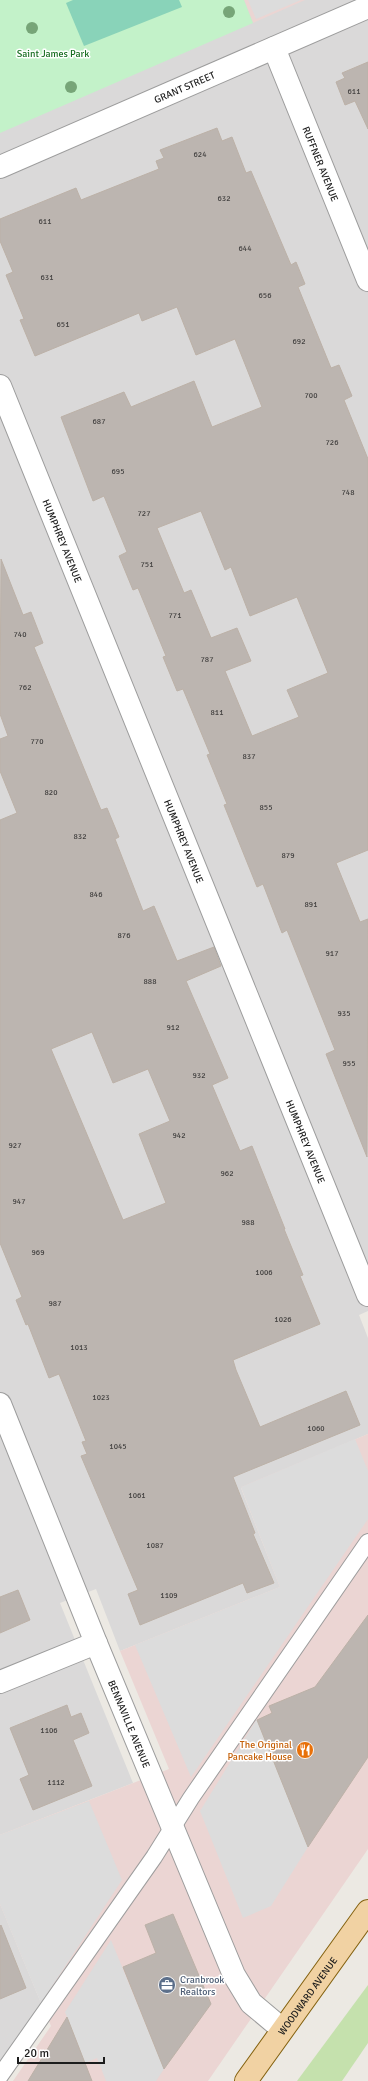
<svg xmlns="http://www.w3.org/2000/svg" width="368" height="2081" font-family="Signika,sans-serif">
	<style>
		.residential { fill: #dad9d9 }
		.commercial { fill: #ebd5d3 }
		.grass { fill: #c5e1ad }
		.park { fill: #c3f2c9 }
		.pitch { fill: #89d3b9 }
		.parking { fill: #dcdcdc }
		.building { fill: #bcb5b0; stroke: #bcb1a7; fill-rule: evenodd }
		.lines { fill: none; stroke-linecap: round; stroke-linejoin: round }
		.service-casing { stroke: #9d9d9d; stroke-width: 18 }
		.minor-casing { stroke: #9d9d9d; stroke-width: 24 }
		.primary-casing { stroke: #846210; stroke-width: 24 }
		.service { stroke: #fff; stroke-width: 16 }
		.minor { stroke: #fff; stroke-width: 22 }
		.primary { stroke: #f1d2a3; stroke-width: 22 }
		.tree { fill: #77a578 }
		.labels { text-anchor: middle; stroke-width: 3; stroke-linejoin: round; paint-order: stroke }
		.number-label { font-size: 8px; fill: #444241 }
		.park-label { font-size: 10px; fill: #176d21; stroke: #fff }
		.street-label { font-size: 10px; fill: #1c1c1c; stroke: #fff }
		.food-label { font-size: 10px; fill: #c56008; stroke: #fff; text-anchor: end }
		.service-label { font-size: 10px; fill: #4e5e75; stroke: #fff; text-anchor: start }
	</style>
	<rect width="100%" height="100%" fill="#ece9e3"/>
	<!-- residential -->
	<g class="residential">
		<path d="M0,0H368V1311L359,1315L368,1338V1434L241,1488L280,1587L120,1651L96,1589L60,1603L133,1783L0,1835Z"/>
		<path d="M0,1904L41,2003L0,2062Z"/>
	</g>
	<!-- commercial -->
	<g class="commercial">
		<path d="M244,0H305L253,23Z"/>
		<path d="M368,1434V1849L208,2081H13L51,2026L0,1904V1835L169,1769L120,1651L280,1587L241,1487Z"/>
	</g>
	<!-- grass -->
	<path class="grass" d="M368,1985V2043L342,2081H297Z"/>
	<!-- park -->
	<path class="park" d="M0,0H244L253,23L0,133Z"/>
	<!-- pitch -->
	<path class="pitch" d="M73,0H179L182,7L84,46L66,3Z"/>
	<!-- parking -->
	<g class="parking">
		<path d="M248,0H301L256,19Z"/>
		<path d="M355,1439L368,1471V1519L191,1777L135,1645L280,1587L241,1487Z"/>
		<path d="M257,1719L308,1847L271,1906L243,1918L200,1811Z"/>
		<path d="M89,1801L122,1880L41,2003L0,1904V1835Z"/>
		<path d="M111,1940L164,2069L156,2081H106L97,2058L85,2063L65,2012Z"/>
	</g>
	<!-- building -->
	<g class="building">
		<path d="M368,62V129L355,101L345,105L336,82L345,78L342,73Z"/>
		<path d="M217,128L222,141L232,137L246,173L251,171L291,265L296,262L305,284L298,287L331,368L339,365L352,396L344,400L368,459V850L336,863L360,922L368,919L367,1157L326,1054L335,1050L287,930L282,933L263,884L257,887L224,805L227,804L207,755L210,754L183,689L177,691L163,657L166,656L138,588L133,590L119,556L127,552L104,496L93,501L61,417L124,392L131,407L194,381L212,427L262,407L235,339L196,355L177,307L142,321L139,313L35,356L20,320L24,319L6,275L13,272L0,241V219L76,188L81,200L159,169L156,161L164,158L160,150ZM201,511L225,570L231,567L250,616L297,597L328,673L287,690L299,717L252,736L225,671L251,661L237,628L211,638L191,590L184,593L157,528Z"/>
		<path d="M1,559L23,615L31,612L43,643L34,647L101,810L107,808L119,837L115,839L143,911L154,906L177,961L214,947L221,966L186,981L228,1078L212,1085L240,1151L252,1146L285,1229H284L303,1275L300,1276L320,1324L233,1360L236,1370L260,1427L346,1391L360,1425L233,1477L255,1533L253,1534L274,1583L247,1593L243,1583L140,1625L128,1594L138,1590L81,1456L87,1454L82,1442L86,1441L59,1374L49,1378L28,1324L26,1325L16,1300L22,1297L0,1243V820L17,813L0,771V739L8,736L0,714ZM92,1032L113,1083L148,1069L170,1121L139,1134L166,1203L123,1220L51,1049Z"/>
		<path d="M18,1590L30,1620L0,1633V1597Z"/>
		<path d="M368,1615V1757L308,1847L257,1720L272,1713L269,1706L315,1687Z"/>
		<path d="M67,1705L71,1717L81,1713L89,1733L73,1740L92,1786L33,1810L20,1779L29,1775L10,1728Z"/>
		<path d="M173,1914L211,2004L164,2069L123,1967L156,1953L145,1925Z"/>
		<path d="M1,1925L26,1988L0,1999V1926Z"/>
		<path d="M67,2017L92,2081H28Z"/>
	</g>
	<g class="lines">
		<!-- service casing -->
		<g class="service-casing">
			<path id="service" d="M0,2076L154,1857L191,1798L368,1542"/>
		</g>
		<!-- minor casing -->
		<g class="minor-casing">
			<g id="minor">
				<path id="s1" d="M274,48L368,280"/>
				<path id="s2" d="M0,167L368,7"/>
				<path id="s3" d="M0,386L368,1295"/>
				<path id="s4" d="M0,1404L96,1643L234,1975L251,2003L282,2029"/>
				<path d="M0,1682L96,1643"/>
			</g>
		</g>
		<!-- primary casing -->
		<g class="primary-casing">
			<g id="primary">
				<path id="s5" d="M246,2081L368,1911"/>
			</g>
		</g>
		<!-- service -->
		<use href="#service" class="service"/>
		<!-- minor -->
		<use href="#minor" class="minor"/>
		<!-- primary -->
		<use href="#primary" class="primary"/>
	</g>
	<!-- trees -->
	<g class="tree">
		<circle cx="229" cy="12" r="6"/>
		<circle cx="32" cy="28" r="6"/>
		<circle cx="71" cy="87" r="6"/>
	</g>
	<!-- icons -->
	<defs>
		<g id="restaurant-disc" transform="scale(0.9)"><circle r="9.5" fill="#e8710a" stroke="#fff"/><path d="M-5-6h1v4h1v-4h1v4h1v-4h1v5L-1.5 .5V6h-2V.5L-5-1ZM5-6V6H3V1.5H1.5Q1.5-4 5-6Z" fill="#fff"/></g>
		<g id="office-disc" transform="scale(0.9)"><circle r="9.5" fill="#5c6f8a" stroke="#fff"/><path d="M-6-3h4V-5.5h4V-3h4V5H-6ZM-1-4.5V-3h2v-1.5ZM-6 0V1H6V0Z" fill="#fff"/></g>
	</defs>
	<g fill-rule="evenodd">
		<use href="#restaurant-disc" x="305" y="1750"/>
		<use href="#office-disc" x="167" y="1985"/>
	</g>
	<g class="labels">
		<!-- number labels -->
		<g class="number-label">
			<text x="354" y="94">611</text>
			<text x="200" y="157">624</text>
			<text x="224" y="201">632</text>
			<text x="45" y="224">611</text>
			<text x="245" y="251">644</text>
			<text x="47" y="280">631</text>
			<text x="265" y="298">656</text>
			<text x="63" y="327">651</text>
			<text x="299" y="344">692</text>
			<text x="311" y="398">700</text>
			<text x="99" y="424">687</text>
			<text x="332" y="445">726</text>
			<text x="118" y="474">695</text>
			<text x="348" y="495">748</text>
			<text x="144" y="516">727</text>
			<text x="147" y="567">751</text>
			<text x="175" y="618">771</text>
			<text x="20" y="637">740</text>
			<text x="207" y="662">787</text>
			<text x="25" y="690">762</text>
			<text x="217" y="715">811</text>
			<text x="37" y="744">770</text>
			<text x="249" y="759">837</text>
			<text x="51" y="795">820</text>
			<text x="266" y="810">855</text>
			<text x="80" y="839">832</text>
			<text x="288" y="858">879</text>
			<text x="96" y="897">846</text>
			<text x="311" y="907">891</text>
			<text x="124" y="938">876</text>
			<text x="332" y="956">917</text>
			<text x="150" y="984">888</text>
			<text x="344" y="1016">935</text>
			<text x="173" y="1030">912</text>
			<text x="349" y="1066">955</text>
			<text x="199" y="1078">932</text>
			<text x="179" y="1138">942</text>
			<text x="15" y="1148">927</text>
			<text x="227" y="1176">962</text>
			<text x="19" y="1204">947</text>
			<text x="248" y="1225">988</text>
			<text x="38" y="1255">969</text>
			<text x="264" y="1275">1006</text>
			<text x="55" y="1306">987</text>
			<text x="283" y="1322">1026</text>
			<text x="79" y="1350">1013</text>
			<text x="101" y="1400">1023</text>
			<text x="316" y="1431">1060</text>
			<text x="118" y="1449">1045</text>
			<text x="137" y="1498">1061</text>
			<text x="155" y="1548">1087</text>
			<text x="169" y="1598">1109</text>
			<text x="49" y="1733">1106</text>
			<text x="56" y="1785">1112</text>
		</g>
		<!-- park labels -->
		<g class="park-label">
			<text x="53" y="57">Saint James Park</text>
		</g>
		<!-- street labels -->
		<g class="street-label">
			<text dy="4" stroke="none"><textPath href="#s2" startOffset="201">GRANT STREET</textPath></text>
			<text dy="4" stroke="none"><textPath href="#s1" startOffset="125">RUFFNER AVENUE</textPath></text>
			<text dy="4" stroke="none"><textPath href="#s3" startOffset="167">HUMPHREY AVENUE</textPath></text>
			<text dy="4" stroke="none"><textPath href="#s3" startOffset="491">HUMPHREY AVENUE</textPath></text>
			<text dy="4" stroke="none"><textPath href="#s3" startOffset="815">HUMPHREY AVENUE</textPath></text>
			<text dy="4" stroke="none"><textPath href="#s4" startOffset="345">BENNAVILLE AVENUE</textPath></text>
			<text dy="4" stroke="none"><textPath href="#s5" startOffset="105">WOODWARD AVENUE</textPath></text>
		</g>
		<!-- food labels -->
		<g class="food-label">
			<text x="292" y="1748">The Original<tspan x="292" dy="12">Pancake House</tspan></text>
		</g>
		<!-- service labels -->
		<g class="service-label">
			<text x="180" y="1983">Cranbrook<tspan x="180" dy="12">Realtors</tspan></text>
		</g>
	</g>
	<!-- scale -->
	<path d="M18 2057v6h86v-6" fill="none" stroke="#1c1c1c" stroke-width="2"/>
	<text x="24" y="2057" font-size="12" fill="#1c1c1c" stroke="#ffffff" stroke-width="3" paint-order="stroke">20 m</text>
</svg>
